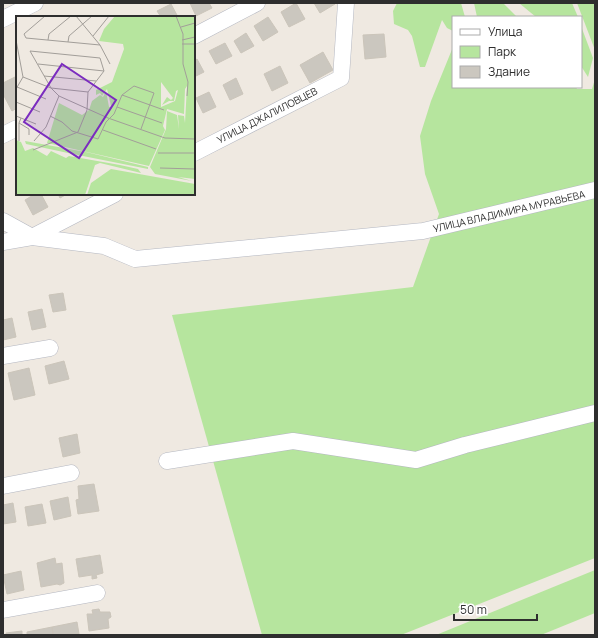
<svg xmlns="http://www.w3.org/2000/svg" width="598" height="638" font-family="Manrope,sans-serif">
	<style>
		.green { fill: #b6e59e }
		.building { fill: #cbc7bf; stroke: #cbc5ba }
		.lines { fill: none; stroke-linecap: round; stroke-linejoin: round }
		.minor-casing { stroke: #b4b7c1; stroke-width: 17 }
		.minor { stroke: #fff; stroke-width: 16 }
		.labels { text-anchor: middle; stroke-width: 3; stroke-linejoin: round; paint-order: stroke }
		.street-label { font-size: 10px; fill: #2e2e2e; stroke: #fff }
		.inset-road { fill: none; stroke: #a29e99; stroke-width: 1 }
		.view { fill: #7b2cbf; fill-opacity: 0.15; stroke: #7b2cbf; stroke-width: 2 }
		.inset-edge { fill: none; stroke: #2e2e2e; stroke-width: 2 }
	</style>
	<rect width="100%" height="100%" fill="#efe9e1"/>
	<!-- green -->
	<g class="green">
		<path d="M397,3H461L465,17H453V31L447,28L442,20L425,67H420L412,36L408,30L394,24L393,11Z"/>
		<path d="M474,3H503L517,17H477Z"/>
		<path d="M519,3H572L578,17H536Z"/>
		<path d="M577,3H595V50Z"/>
		<path d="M581,26L593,58L588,77L581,66Z"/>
		<path d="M453,47V87H576L577,89H592L595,79V558L401,635H262L172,315L413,287L439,214L425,174L420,136L431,101Z"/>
		<path d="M595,570V613L541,635H436Z"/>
	</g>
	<!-- building -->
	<g class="building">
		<path d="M190,3H209L212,8L196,16Z"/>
		<path d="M296,3L305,19L289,27L281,12Z"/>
		<path d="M314,3H334L335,4L320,13Z"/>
		<path d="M171,4L178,17H161L157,11Z"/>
		<path d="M268,17L278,32L263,41L254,26Z"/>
		<path d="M246,33L254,46L241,53L234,41Z"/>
		<path d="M384,34L386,57L365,59L363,35Z"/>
		<path d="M225,43L232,56L216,64L209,51Z"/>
		<path d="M323,52L333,70L310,83L300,65Z"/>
		<path d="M197,59L204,72L194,77V61Z"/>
		<path d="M280,66L288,83L272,91L264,74Z"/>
		<path d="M17,76V108L12,111L3,94V83Z"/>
		<path d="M236,78L243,94L230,100L223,85Z"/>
		<path d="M209,92L216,107L203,113L196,98Z"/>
		<path d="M35,194H41L48,207L33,215L25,200Z"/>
		<path d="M58,194H67L60,198Z"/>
		<path d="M63,293L66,310L53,312L49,295Z"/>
		<path d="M42,309L46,327L32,330L28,312Z"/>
		<path d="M12,318L16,337L3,340V320Z"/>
		<path d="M64,361L69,379L49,384L45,366Z"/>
		<path d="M29,368L35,395L14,400L8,373Z"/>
		<path d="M77,434L80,453L63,457L59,438Z"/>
		<path d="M94,484L99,511L78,514L76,500L79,499L78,486Z"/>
		<path d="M68,497L71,516L54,520L50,501Z"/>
		<path d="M13,503L16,522L3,524V505Z"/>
		<path d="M42,504L46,523L28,526L25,507Z"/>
		<path d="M100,555L103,573L96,575L97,578L92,579V575L79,577L76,559Z"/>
		<path d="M55,558L56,564L62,563L64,583L60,585L57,584L41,587L37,563Z"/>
		<path d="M21,571L24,590L7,594L3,575Z"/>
		<path d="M99,609L100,612H110L111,617L108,619L109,628L89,631L87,614H93L92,610Z"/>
		<path d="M77,622L79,634L53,635L52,627Z"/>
		<path d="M52,627L53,635H27V632Z"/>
		<path d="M22,631V635H6V633Z"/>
	</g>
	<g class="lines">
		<!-- minor casing -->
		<g class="minor-casing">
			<g id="minor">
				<path d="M3,19L35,3"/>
				<path d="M194,36L257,3"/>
				<path d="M3,135L17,128"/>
				<path d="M194,153L341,78L346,3"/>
				<path d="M3,221L32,237L3,242"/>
				<path d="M32,237L104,246L135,259L423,231L595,190"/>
				<path d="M32,237L115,194"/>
				<path d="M3,356L50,348"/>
				<path d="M167,461L293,441L416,460L465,445L595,413"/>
				<path d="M3,486L71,473"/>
				<path d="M3,610L97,593"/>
			</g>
		</g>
		<!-- minor -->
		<use href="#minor" class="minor"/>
	</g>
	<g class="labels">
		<!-- street labels -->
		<g class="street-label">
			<text transform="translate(267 115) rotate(-27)" y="4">УЛИЦА ДЖАЛИЛОВЦЕВ</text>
			<text transform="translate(509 211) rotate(-13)" y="4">УЛИЦА ВЛАДИМИРА МУРАВЬЕВА</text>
		</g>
	</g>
	<!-- overview -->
	<g transform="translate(16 16)">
		<rect width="179" height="179" fill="#efe9e1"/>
		<path d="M99,0H179V163L162,161L176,165L139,158L134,151L150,113L151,95L161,99L163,113L162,99L168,100L169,107L171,70L169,73L168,98L151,93L147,110L149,114L133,150L31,127L43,87L66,99L73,94L76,85L84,79L87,81L90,75L93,91H94L97,89L95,90L91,73L86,80L84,77L80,79V74L96,66L108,33L107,28L83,25L88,13ZM145,66L157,82L155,84L151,81L146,89L153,85H158L160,75L162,74L159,85L145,91ZM0,124L5,126L9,135L17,132L31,140L35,135L50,142L53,140L104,149L122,153L125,157L84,147L79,149L69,179H0ZM9,125L70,136L132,151V153L52,137L10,128ZM95,153L179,168V179H71L75,167Z" fill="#b6e59e" fill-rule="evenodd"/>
		<path class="inset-road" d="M29,0L8,18L10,22L84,29M60,0L84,29L94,48M160,0L167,18V48L172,66L171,80M165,11L179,7M77,20L93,0M0,24L7,61M32,24L33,18L55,0M166,24L179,21M52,26L53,20L76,0M166,28H179M14,35L84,42L88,55L72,76L71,94L62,116L17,134M22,48L88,55M28,60L80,65M7,61L35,72L14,35M1,71L30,83M35,72L43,80L92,102L149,122L179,123M35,72L72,76M0,73L7,61M106,79L118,70L138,77L125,113M106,79L148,94M0,86L24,96M101,91L146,107M0,100L20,108M34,100L46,106L56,115L82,123L90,106L98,98L106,79M3,107L13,113V119M87,114L140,133M3,125V107L5,102M18,125L30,111L43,80M142,137H179M144,152L179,153"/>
		<path class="view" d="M46,48L100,84L63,142L8,106Z"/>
		<rect width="179" height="179" class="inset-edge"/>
	</g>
	<!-- border -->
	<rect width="598" height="638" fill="none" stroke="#2e2e2e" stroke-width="8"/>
	<!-- legend -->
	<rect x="452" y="16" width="130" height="72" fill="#ffffff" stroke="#ababab"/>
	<rect x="460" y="29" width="20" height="6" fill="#ffffff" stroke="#ababab"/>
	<text x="488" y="36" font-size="12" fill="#2e2e2e">Улица</text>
	<rect x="460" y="46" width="20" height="12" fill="#b6e59e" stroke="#ababab"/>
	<text x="488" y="56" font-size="12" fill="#2e2e2e">Парк</text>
	<rect x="460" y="66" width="20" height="12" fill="#cbc7bf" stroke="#ababab"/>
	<text x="488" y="76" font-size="12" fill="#2e2e2e">Здание</text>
	<!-- scale -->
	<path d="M454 614v6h83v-6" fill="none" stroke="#2e2e2e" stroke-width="2"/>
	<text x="460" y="614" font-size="12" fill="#2e2e2e" stroke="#ffffff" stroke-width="3" paint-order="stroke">50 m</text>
</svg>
